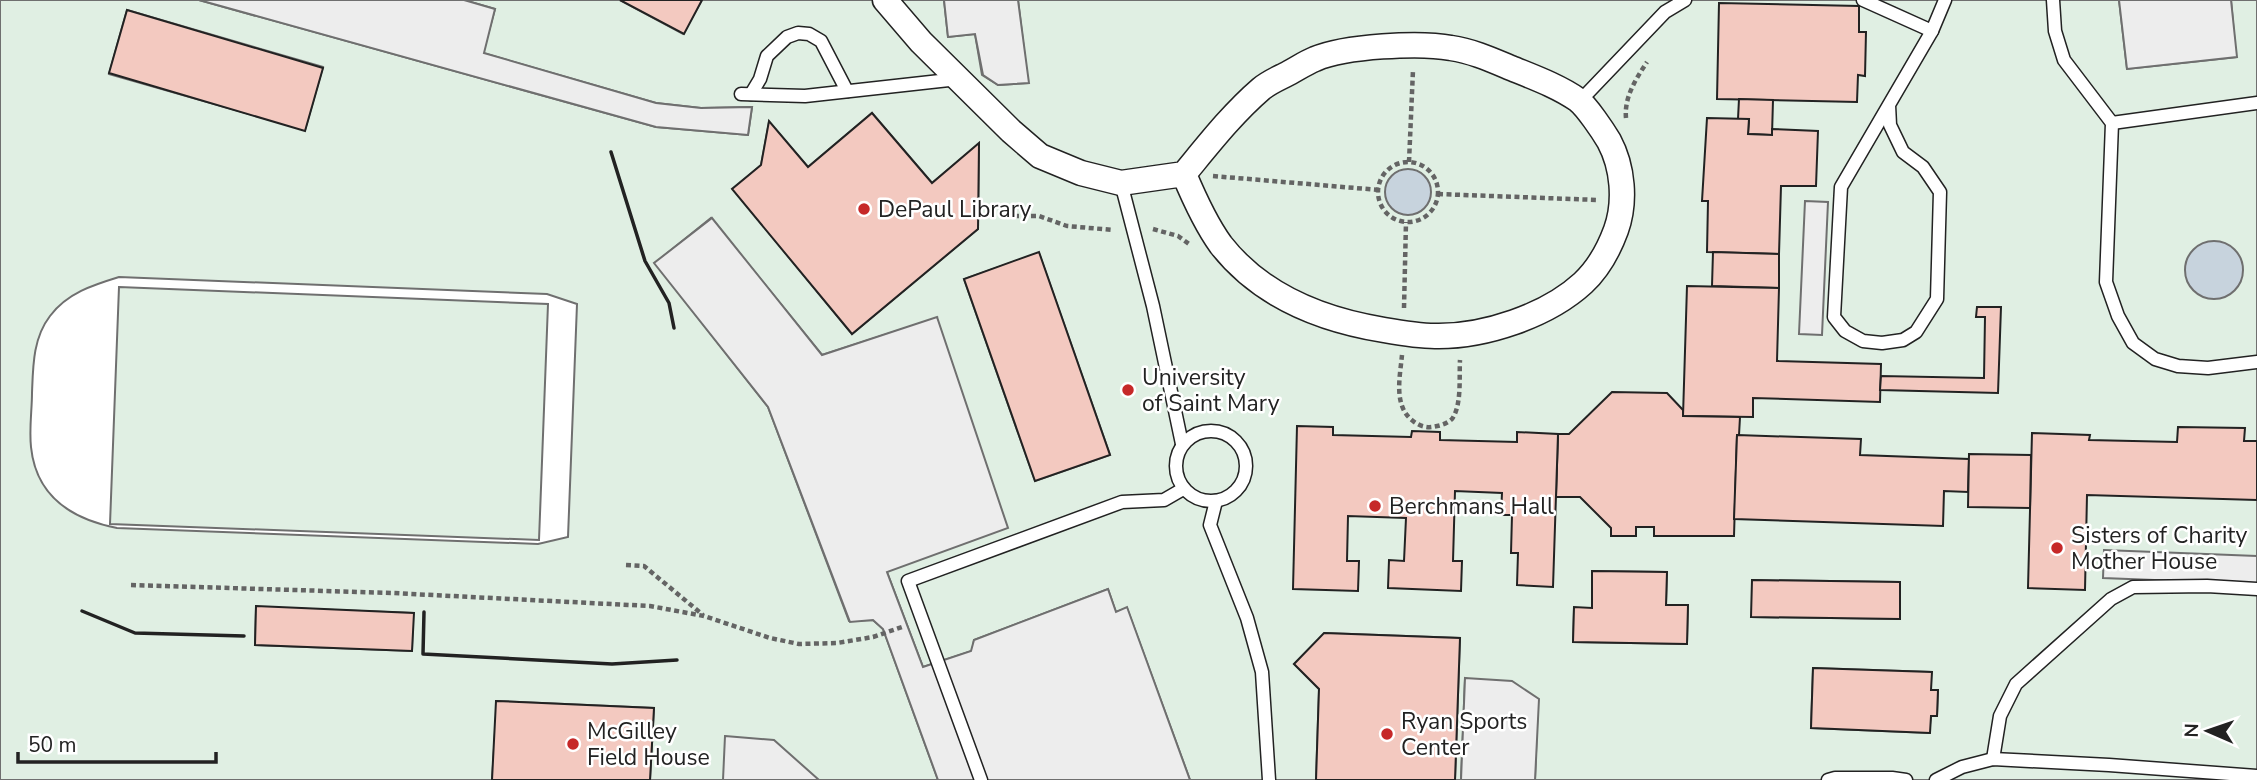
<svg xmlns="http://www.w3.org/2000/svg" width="2257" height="780" font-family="'Nunito Sans',sans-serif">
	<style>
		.green { fill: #e0efe3; stroke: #6f6f6f; stroke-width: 2; fill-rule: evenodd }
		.parking { fill: #ededed; stroke: #6f6f6f; stroke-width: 2 }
		.water { fill: #c7d3dd; stroke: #6f6f6f; stroke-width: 2 }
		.building { fill: #f3c9c0; stroke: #222; stroke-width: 2 }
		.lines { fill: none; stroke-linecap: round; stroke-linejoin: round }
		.service-casing { stroke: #222; stroke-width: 15 }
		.minor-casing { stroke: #222; stroke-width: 27 }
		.path { stroke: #646464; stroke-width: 4.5; stroke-dasharray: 5 3.5; stroke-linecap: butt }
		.service { stroke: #fff; stroke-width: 12 }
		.minor { stroke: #fff; stroke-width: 24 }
		.wall { stroke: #222; stroke-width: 3.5 }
		.poi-dot { fill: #c62828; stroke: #fff; stroke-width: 2.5 }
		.labels { text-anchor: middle; stroke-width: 5; stroke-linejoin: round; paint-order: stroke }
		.poi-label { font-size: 23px; fill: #222; stroke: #fff; text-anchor: start }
	</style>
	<rect width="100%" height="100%" fill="#fff"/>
	<!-- green -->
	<g class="green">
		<path d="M0,0H199L656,127L748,135L752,107L701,108L656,103L483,53L495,9L464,0H620L683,34L702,0H944L948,37L975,34L982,75L998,85L1028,83L1018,0H2119L2127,69L2236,57L2231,0H2257V780H1535L1538,699L1465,678L1461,780H1455L1460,638L1325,633L1294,664L1319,689L1316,780H1190L1127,608L1116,612L1108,589L974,640L972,651L923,667L887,572L937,318L822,355L711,218L655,263L768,407L849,621L873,620L883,629L938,780H650L654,708L497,701L492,780H0ZM127,10L323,67L305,130L109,74ZM872,113L932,183L979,144L978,229L852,334L733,189L761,165L769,122L808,167ZM1039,253L1110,455L1035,481L964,279ZM119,277L547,294L577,304L568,537L538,544L117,528C71,519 36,496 31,447C29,429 32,410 32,393C33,366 33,338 50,316C67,293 93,285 119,277ZM1593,571L1667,572L1666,605H1688L1687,644L1573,642L1574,608H1592ZM1752,580L1899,582L1900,619L1752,617ZM256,607L413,613L412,651L255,645ZM1813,668L1931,672V690H1938L1937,716H1931L1929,733L1811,728Z"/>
		<path d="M119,287L548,304L539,540L110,524Z"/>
	</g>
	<!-- parking -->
	<g class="parking">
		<path d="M199,0H464L495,9L484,53L656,103L701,108L752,107L748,135L656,127Z"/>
		<path d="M944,0H1018L1029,83L998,85L983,75L975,34L948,37Z"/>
		<path d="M2119,0H2231L2237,57L2127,69Z"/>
		<path d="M1805,201L1828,202L1822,335L1799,334Z"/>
		<path d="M712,218L822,355L937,317L1008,528L887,572L923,667L971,651L974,640L1108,589L1116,612L1127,607L1190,780H938L883,629L873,620L850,622L768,407L654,263Z"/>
		<path d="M2104,550L2257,556V584L2103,578Z"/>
		<path d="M1465,678L1512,681L1539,699L1535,780H1461Z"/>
		<path d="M725,736L774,740L819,780H723Z"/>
	</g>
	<!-- water -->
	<g class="water">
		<circle cx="1408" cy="192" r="23"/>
		<circle cx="2214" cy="270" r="29"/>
	</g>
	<!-- building -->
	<g class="building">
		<path d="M620,0H702L684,34Z"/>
		<path d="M1719,3L1859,6V32H1866L1865,76L1858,75L1857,102L1717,99Z"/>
		<path d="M127,10L323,68L305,131L109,73Z"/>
		<path d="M1739,99L1773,100L1772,135L1748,134L1749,119H1738Z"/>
		<path d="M872,113L932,183L979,143L978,229L852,334L732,189L761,165L769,121L808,167Z"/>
		<path d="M1707,118L1749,119L1748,134L1772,135V129L1818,131L1816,186H1781L1779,254L1707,252L1708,201H1702Z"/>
		<path d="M1039,252L1110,455L1035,481L964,279Z"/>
		<path d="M1713,252L1779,254V288L1712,286Z"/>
		<path d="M1687,286L1779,288L1777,361L1881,364L1880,402L1753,398V417L1683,416Z"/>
		<path d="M1977,307H2001L1998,393L1880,390L1881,376L1984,378L1985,317H1976Z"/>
		<path d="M1612,392L1667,393L1683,410V416L1740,417L1739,435H1737L1734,536H1654V527H1636V536H1611V528L1580,497H1556L1558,434H1569Z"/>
		<path d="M1297,426L1333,427V435L1411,437L1412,431L1440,432V440L1517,442V432L1558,434L1553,587L1517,585L1518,553H1511L1512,515H1501L1502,493L1455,491L1453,561H1462L1461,591L1388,588L1389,560L1404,561L1406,518L1348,516L1347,561H1359L1358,591L1293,589Z"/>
		<path d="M2178,427L2245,428L2244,441H2257V500L2087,495L2085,590L2028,588L2032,433L2090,435L2089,440L2177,442Z"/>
		<path d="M1737,435L1861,439L1860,455L1969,459L1968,492L1944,491L1943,526L1734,519Z"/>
		<path d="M1969,454L2031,455L2030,508L1968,507Z"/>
		<path d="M1592,571L1667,572L1666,605H1688L1687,644L1573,642L1574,607L1592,608Z"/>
		<path d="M1752,580L1900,582V619L1751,617Z"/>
		<path d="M256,606L414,613L412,651L255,645Z"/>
		<path d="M1324,633L1460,638L1455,780H1316L1319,689L1294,664Z"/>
		<path d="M1813,668L1932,672L1931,690H1938L1937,716H1931L1930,733L1811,728Z"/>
		<path d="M496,701L654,708L650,780H492Z"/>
	</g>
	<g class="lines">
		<!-- service casing -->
		<g class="service-casing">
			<g id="service">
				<path d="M1863,0L1932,31L1945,0"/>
				<path d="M2053,0L2055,31L2064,60L2112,123L2106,282L2118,316L2133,343L2155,359L2178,366L2208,368L2257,362"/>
				<path d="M741,94L805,96L958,79"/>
				<path d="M751,94L760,79L767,56L787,37L798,33L809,34L821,41L847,91"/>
				<path d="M1580,101L1665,12L1685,0"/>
				<path d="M1889,105L1890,125L1903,152L1923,167L1940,192L1937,299L1916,332L1903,340L1882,343L1863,341L1845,331L1834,317L1841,187L1932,31"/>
				<path d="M2112,123L2257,103"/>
				<path d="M1121,183L1153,306L1182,444"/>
				<circle cx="1211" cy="466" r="35"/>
				<path d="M1216,501L1210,525L1247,618L1262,672L1269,780"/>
				<path d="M1993,759L2000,716L2016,684L2111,599L2133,587L2207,586L2257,589"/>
				<path d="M981,780L908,581L1122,502L1164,500L1183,489"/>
				<path d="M1828,780L1835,778H1892L1906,780"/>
				<path d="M1936,780L1962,767L1993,759L2109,765L2257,776"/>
			</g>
		</g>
		<!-- minor casing -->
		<g class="minor-casing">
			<path id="minor" d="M885,0L921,42L1011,131L1040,156L1081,173L1121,183L1184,174C1208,145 1232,114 1261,89C1268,83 1277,79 1285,75C1295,70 1305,63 1315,59C1345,46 1420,42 1451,48C1472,51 1492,60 1511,68C1533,77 1558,86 1578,100C1587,107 1603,131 1609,141C1623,167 1626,202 1616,230C1609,249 1598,269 1583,283C1547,316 1484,337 1435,336C1418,336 1401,333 1384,330C1322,320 1261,296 1221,245C1205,223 1194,198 1184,174"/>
		</g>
		<!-- path -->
		<g class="path">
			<path d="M1626,118C1624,97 1636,79 1647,62"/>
			<path d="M1409,162L1413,70"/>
			<circle cx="1408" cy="192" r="30"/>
			<path d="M1213,176L1379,190"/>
			<path d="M1438,194L1598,200"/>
			<path d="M1014,216H1039L1067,226L1113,230"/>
			<path d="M1153,229L1178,236L1189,244"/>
			<path d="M1404,308L1406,222"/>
			<path d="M1402,355C1400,377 1393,406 1413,421C1418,425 1425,428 1432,427C1439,426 1447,424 1452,419C1462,405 1459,377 1460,360"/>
			<path d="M626,565L644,566L703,615"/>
			<path d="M131,585L392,593L650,606L704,616L770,638L799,644L837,643L873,637L905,626"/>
		</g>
		<!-- service -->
		<use href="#service" class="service"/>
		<!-- minor -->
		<use href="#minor" class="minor"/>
		<!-- wall -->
		<g class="wall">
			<path d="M611,152L645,261L669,303L674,328"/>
			<path d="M82,611L135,633L244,636"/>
			<path d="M424,612L423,654L612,664L677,660"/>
		</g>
	</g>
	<!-- markers -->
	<g class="poi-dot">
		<circle cx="864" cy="209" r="7"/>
		<circle cx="1128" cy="390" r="7"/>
		<circle cx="1375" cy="506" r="7"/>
		<circle cx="2057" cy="548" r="7"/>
		<circle cx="1387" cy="734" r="7"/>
		<circle cx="573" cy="744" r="7"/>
	</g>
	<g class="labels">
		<!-- poi labels -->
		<g class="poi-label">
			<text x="878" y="217">DePaul Library</text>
			<text x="1142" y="385">University<tspan x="1142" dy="26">of Saint Mary</tspan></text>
			<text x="1389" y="514">Berchmans Hall</text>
			<text x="2071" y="543">Sisters of Charity<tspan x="2071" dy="26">Mother House</tspan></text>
			<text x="1401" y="729">Ryan Sports<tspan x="1401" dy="26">Center</tspan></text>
			<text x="587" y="739">McGilley<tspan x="587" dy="26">Field House</tspan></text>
		</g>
	</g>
	<!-- north arrow -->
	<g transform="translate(2208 731) rotate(272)" stroke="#ffffff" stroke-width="5" paint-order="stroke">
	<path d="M0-5L12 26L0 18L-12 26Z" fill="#222222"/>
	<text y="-10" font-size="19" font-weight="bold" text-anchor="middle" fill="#222222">N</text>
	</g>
	<!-- scale -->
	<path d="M18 752v10h198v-10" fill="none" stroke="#222222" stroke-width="3.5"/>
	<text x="28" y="752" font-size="21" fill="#222222" stroke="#ffffff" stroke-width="5" paint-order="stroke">50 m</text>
</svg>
